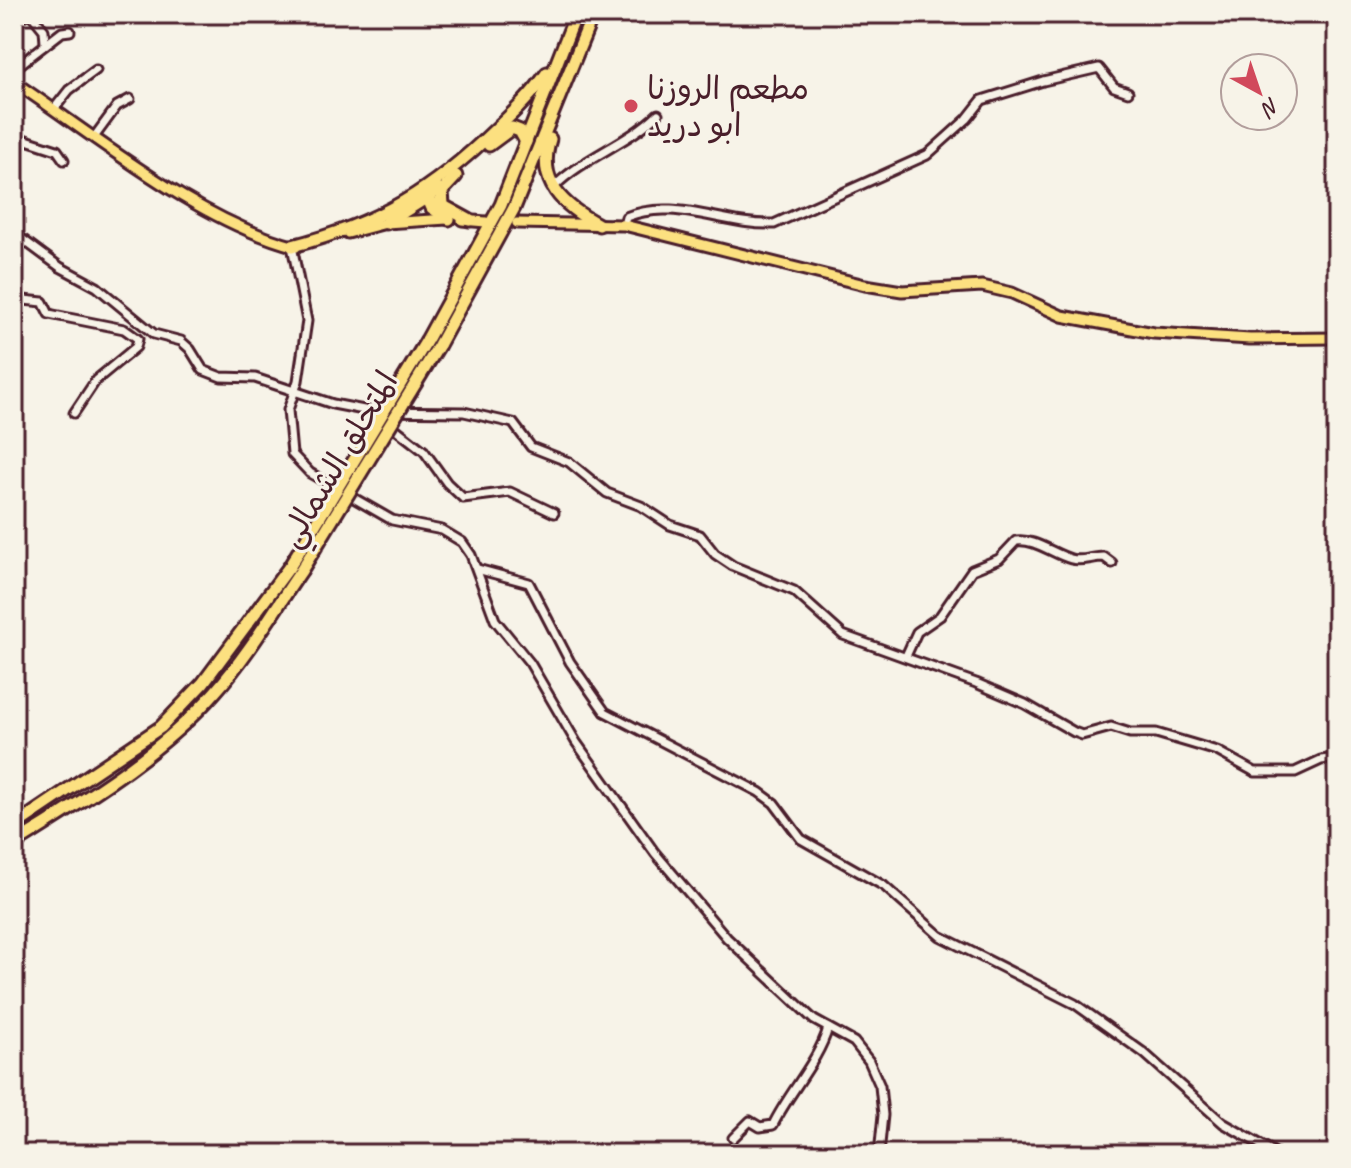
<svg xmlns="http://www.w3.org/2000/svg" width="1351" height="1168" font-family="Caveat,'Playpen Sans Arabic',sans-serif">
	<style>
		.lines { fill: none; stroke-linecap: round; stroke-linejoin: round }
		.minor-casing { stroke: #4a1f2b; stroke-width: 13 }
		.major-casing { stroke: #4a1f2b; stroke-width: 15 }
		.highway-casing { stroke: #4a1f2b; stroke-width: 17 }
		.minor { stroke: #f7f3e8; stroke-width: 7 }
		.major { stroke: #fce080; stroke-width: 9 }
		.highway { stroke: #fce080; stroke-width: 11 }
		.highway-bridge-casing { stroke: #4a1f2b; stroke-width: 17; stroke-linecap: butt }
		.highway-bridge { stroke: #fce080; stroke-width: 11 }
		.poi-dot { fill: #d1495b; stroke: #f7f3e8; stroke-width: 3 }
		.labels { text-anchor: middle; stroke-width: 6; stroke-linejoin: round; paint-order: stroke }
		.poi-label { font-size: 32px; fill: #4a1f2b; stroke: #f7f3e8; text-anchor: start }
		.street-label { font-size: 32px; fill: #4a1f2b; stroke: #f7f3e8 }
	</style>
	<rect width="100%" height="100%" fill="#f7f3e8"/>
	<filter id="ink" filterUnits="userSpaceOnUse"><feTurbulence type="fractalNoise" baseFrequency=".0125" numOctaves="2"/><feDisplacementMap in="SourceGraphic" scale="16" xChannelSelector="R" yChannelSelector="G"/><feConvolveMatrix kernelMatrix="1 2 1 2 8 2 1 2 1" color-interpolation-filters="sRGB"/></filter>
	<g filter="url(#ink)">
		<g class="lines">
			<!-- minor casing -->
			<g class="minor-casing">
				<g id="minor">
					<path d="M31,14L44,30L45,43"/>
					<path d="M14,22L26,14"/>
					<path d="M14,69L62,32L70,31"/>
					<path d="M54,109L69,90L96,70"/>
					<path d="M14,136L57,150L64,160"/>
					<path d="M95,136L117,106L130,99"/>
					<path d="M554,187C584,157 627,144 658,114"/>
					<path d="M624,225L626,217C675,197 723,226 774,224L927,155L967,119L982,100L1043,81L1099,68L1114,87L1128,92"/>
					<path d="M14,233L60,267L97,287L154,334L181,341L190,349L203,370L221,377L255,378L333,404L369,411L464,412L513,423L531,447L569,462L607,493L641,506L670,525L700,535L715,554L733,566L794,591L843,635L976,683L1025,704L1074,732L1082,735L1111,727L1130,733H1156L1217,751L1255,772H1295L1321,760L1337,758"/>
					<path d="M292,246L307,321L298,381L288,410L292,454L310,473L392,520L442,530L462,542L471,555L495,620L530,663L576,742L655,853L727,938L814,1020L854,1042L869,1061L880,1086L883,1115L879,1154"/>
					<path d="M14,299L43,302L49,314L124,329L138,339L136,347L96,380L74,413"/>
					<path d="M388,423L424,451L447,483L463,498L510,492L554,513"/>
					<path d="M477,569L529,583L570,662L605,712L759,792L774,803L801,839L884,886L940,936L1075,1004L1144,1053L1223,1123L1277,1154"/>
					<path d="M906,656L917,632L940,616L972,570L999,559L1016,541C1034,538 1053,554 1071,559C1082,562 1092,557 1104,557L1112,563"/>
					<path d="M733,1138L750,1121L760,1127L773,1125C789,1092 818,1062 828,1028"/>
				</g>
			</g>
			<!-- major casing -->
			<g class="major-casing">
				<g id="major">
					<path d="M14,82C98,138 199,222 296,247"/>
					<path d="M462,220L486,222"/>
					<path d="M517,223L624,225L865,285L902,291L982,286L1012,293L1062,316L1154,333L1250,339L1337,338"/>
					<path d="M348,233L386,223L447,219"/>
				</g>
			</g>
			<!-- highway casing -->
			<g class="highway-casing">
				<g id="highway">
					<path d="M550,139C536,182 563,206 599,225"/>
					<path d="M489,145L512,128L520,131L526,142"/>
					<path d="M425,192L432,208L449,219"/>
					<path d="M438,203L469,220"/>
					<path d="M443,205L442,191L456,176"/>
					<path d="M386,223L440,189"/>
					<path d="M292,246C379,224 433,190 497,128C515,111 533,94 547,73"/>
					<path d="M427,340L501,205L576,14"/>
					<path d="M439,345L514,208L593,14"/>
					<path d="M14,826L161,727L203,683L290,566"/>
					<path d="M14,844C84,800 160,755 215,692C248,655 273,612 301,571"/>
				</g>
			</g>
			<!-- minor -->
			<use href="#minor" class="minor"/>
			<!-- major -->
			<use href="#major" class="major"/>
			<!-- highway -->
			<use href="#highway" class="highway"/>
			<!-- highway-bridge casing -->
			<g class="highway-bridge-casing">
				<g id="highway-bridge">
					<path d="M290,566L427,340"/>
					<path d="M301,571L439,345"/>
				</g>
			</g>
			<!-- highway-bridge -->
			<use href="#highway-bridge" class="highway-bridge"/>
		</g>
	</g>
	<!-- markers -->
	<circle class="poi-dot" cx="631" cy="106" r="8"/>
	<g class="labels">
		<!-- poi labels -->
		<g class="poi-label">
			<text x="647" y="99">مطعم الروزنا<tspan x="647" dy="37">ابو دريد</tspan></text>
		</g>
		<!-- street labels -->
		<g class="street-label">
			<text transform="translate(338 459) rotate(-59)" y="11">المتحلق الشمالي</text>
		</g>
	</g>
	<!-- margin -->
	<rect width="1351" height="1168" fill="none" stroke="#f7f3e8" stroke-width="48"/>
	<rect x="24" y="24" width="1303" height="1120" fill="none" stroke="#4a1f2b" stroke-width="3" filter="url(#ink)"/>
	<!-- north arrow -->
	<g transform="translate(1259 92) rotate(140)"><circle r="38" fill="#f7f3e8" stroke="#b29e9c" stroke-width="2"/>
	<path d="M0-6L14 30L0 20L-14 30Z" fill="#d1495b"/>
	<text y="-12" font-size="22" font-weight="bold" text-anchor="middle" fill="#4a1f2b">N</text>
	</g>
</svg>
